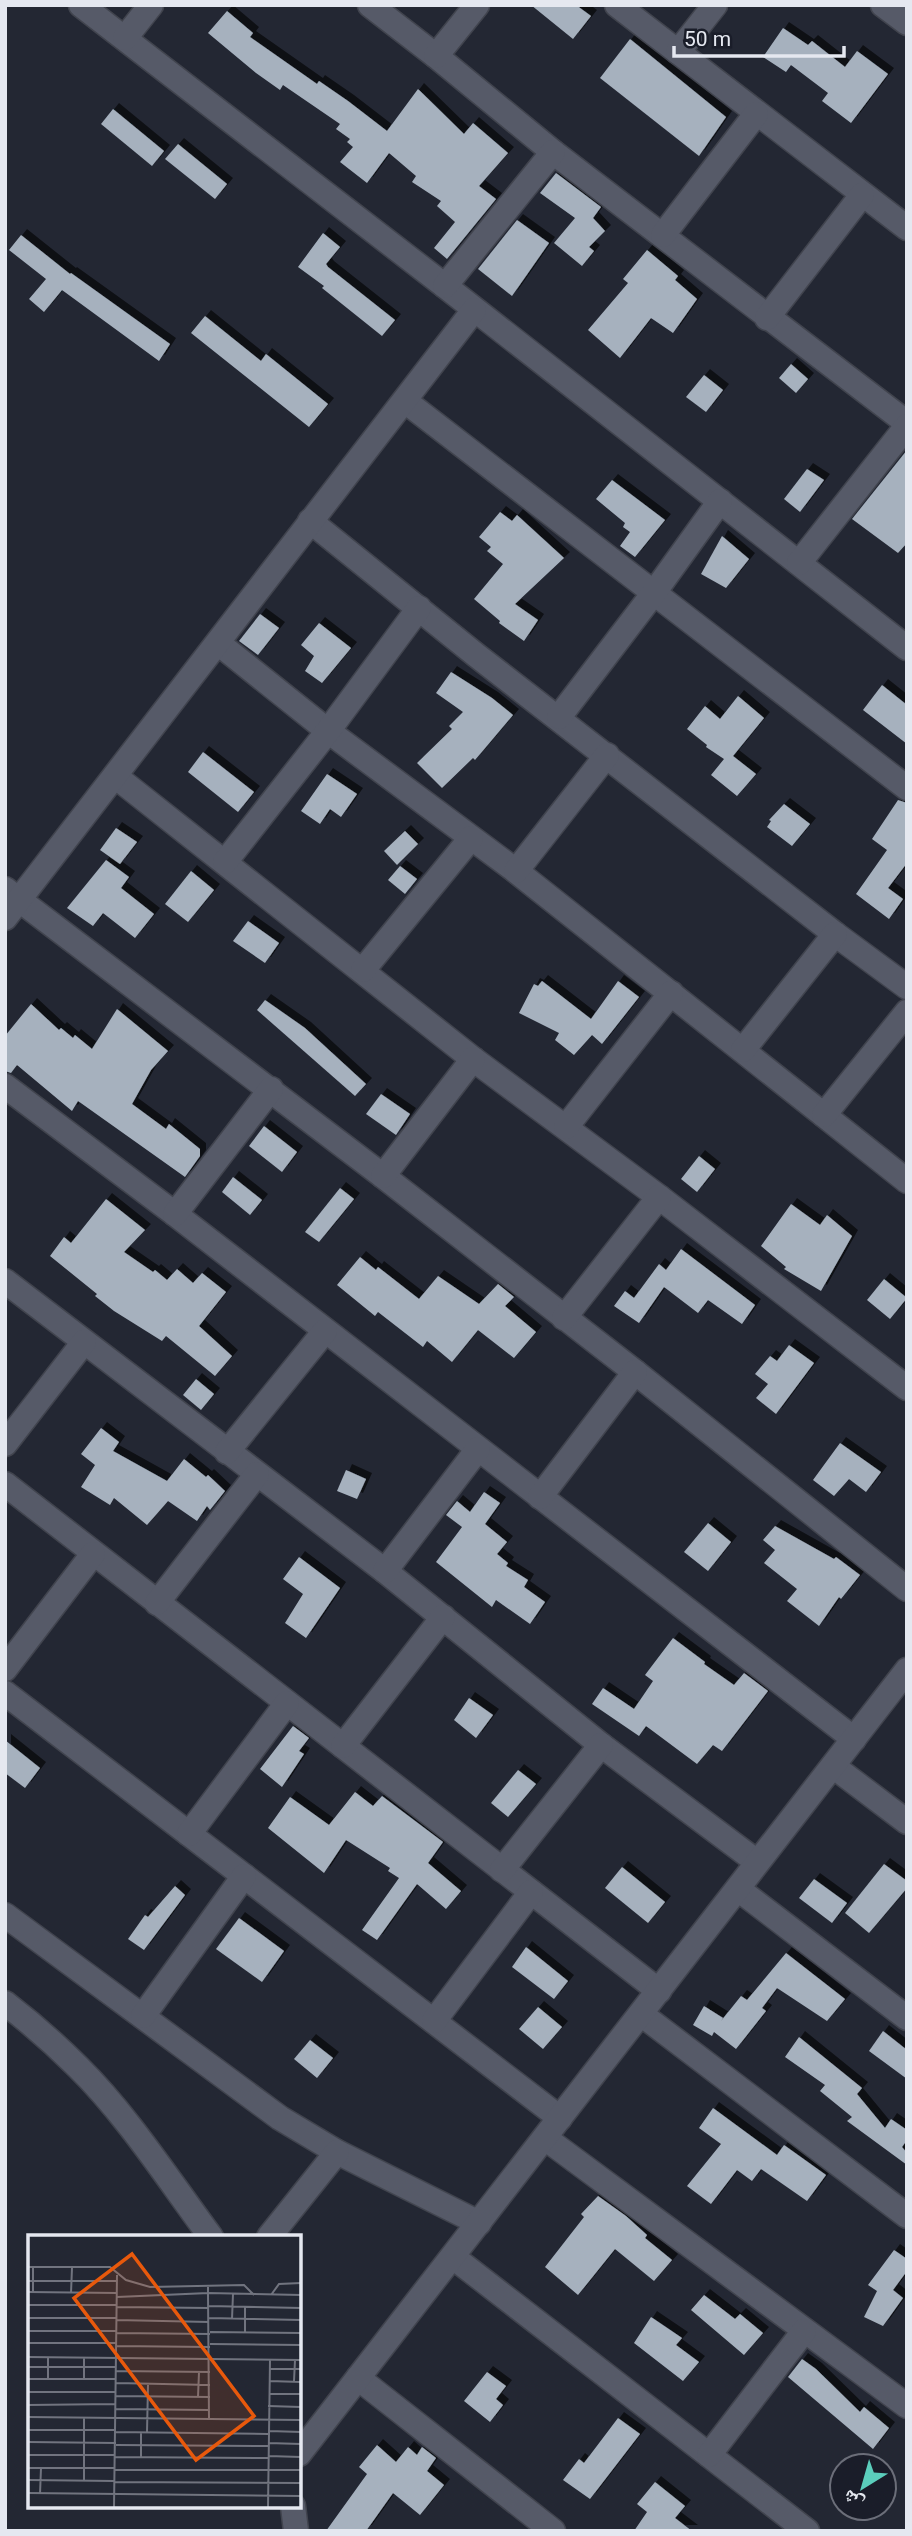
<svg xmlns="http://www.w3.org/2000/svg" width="912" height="2536" font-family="Roboto,'Noto Naskh Arabic',sans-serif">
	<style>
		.building { fill: #a6b1be; filter: url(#shadow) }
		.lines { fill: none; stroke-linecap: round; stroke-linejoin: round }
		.minor-casing { stroke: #41444e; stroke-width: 27 }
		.minor { stroke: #565a68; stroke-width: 24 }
		.inset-road { fill: none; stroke: #71747f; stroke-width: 2 }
		.view { fill: #e8590c; fill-opacity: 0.15; stroke: #e8590c; stroke-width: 3.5 }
		.inset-edge { fill: none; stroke: #e5e8f0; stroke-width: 3.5 }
	</style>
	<defs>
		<filter id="shadow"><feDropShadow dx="6" dy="-6" stdDeviation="0" flood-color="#0009"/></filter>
	</defs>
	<rect width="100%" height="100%" fill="#232733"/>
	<!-- building -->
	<g class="building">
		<path d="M531,5H576L591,16L573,39Z"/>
		<path d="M227,11L253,33L250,37L317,84L319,81L348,101L387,131L418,89L464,134L473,123L508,153L479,186L496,199L447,259L434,248L455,222L437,206L441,201L412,182L416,176L389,153L367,183L340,162L353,147L347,142L350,139L336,129L340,124L283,85L280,90L256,73L208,33Z"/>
		<path d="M783,28L808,45L812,41L845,67L857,51L888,74L851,123L822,101L828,93L791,65L786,72L763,57Z"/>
		<path d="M630,39L726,117L699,156L600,78Z"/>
		<path d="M113,109L164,151L152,166L101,124Z"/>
		<path d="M178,144L227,184L215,199L165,159Z"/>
		<path d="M556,173L601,207L593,218L605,231L589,247L594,251L582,266L554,243L575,218L540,193Z"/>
		<path d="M517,220L549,243L512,296L478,269Z"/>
		<path d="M323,233L340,247L326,264L328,267L395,320L382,336L322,288L324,286L298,267Z"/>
		<path d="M21,235L70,274L71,273L170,344L159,361L62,290L44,312L29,299L46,279L9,250Z"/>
		<path d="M647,250L678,276L675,280L697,299L673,333L651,318L620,358L588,330L628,283L623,279Z"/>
		<path d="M205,316L261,361L266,354L328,404L309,427L191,333Z"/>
		<path d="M791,364L808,379L796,393L779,378Z"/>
		<path d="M704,375L723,390L706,412L686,397Z"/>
		<path d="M907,450V543L898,553L852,519Z"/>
		<path d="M807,469L824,480L800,512L784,499Z"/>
		<path d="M612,480L665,520L635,557L620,546L630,532L623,527L625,523L596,499Z"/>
		<path d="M500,512L512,521L517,515L564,558L515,604L538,620L524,641L499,623L500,621L474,599L503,564L487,551L491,547L479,537Z"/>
		<path d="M722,536L749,559L726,588L701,574Z"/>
		<path d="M260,614L279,628L258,655L239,641Z"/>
		<path d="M319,623L351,648L322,683L305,671L314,656L301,645Z"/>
		<path d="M451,672L492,698L513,715L475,760L473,758L442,788L417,763L452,729L449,726L463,712L436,693Z"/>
		<path d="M882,685L907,705V744L863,710Z"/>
		<path d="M738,696L764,718L733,756L756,774L737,796L711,775L724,759L706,747L707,745L687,729L705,706L720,719Z"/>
		<path d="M203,752L254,792L238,812L188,772Z"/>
		<path d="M327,774L357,794L341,817L330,809L320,824L301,811Z"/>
		<path d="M898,800L907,803V863L888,888L903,899L889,919L856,894L887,850L872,839Z"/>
		<path d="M784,804L810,824L792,846L767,827L771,821L769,820Z"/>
		<path d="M116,828L137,842L120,864L100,850Z"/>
		<path d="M405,831L418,844L397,865L384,851Z"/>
		<path d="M106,860L129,877L121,888L154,914L135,938L103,913L93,926L67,908Z"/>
		<path d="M400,866L417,879L405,894L388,880Z"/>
		<path d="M191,871L214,890L188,922L165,904Z"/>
		<path d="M248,921L279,943L265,963L233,941Z"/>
		<path d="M542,981L591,1019L618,981L639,997L602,1044L592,1035L574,1055L555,1040L559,1033L519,1013L534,984L538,986Z"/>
		<path d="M265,1000L305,1028L366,1084L355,1096L257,1010Z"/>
		<path d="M31,1004L59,1030L61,1028L73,1038L75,1035L92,1049L117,1009L168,1051L151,1070L132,1104L166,1129L169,1124L200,1149V1156L185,1177L78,1101L72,1111L17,1065L11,1073L5,1071V1036Z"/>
		<path d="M381,1094L410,1114L396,1135L366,1114Z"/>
		<path d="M264,1126L297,1152L282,1172L249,1146Z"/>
		<path d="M699,1156L715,1169L697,1192L681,1179Z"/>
		<path d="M233,1177L262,1200L250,1215L222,1192Z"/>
		<path d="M340,1188L354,1199L319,1242L305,1232Z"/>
		<path d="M106,1199L145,1230L124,1252L153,1272L155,1270L167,1280L177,1269L193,1283L202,1273L226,1292L199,1326L232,1356L215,1376L166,1336L162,1341L114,1311L95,1296L97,1294L50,1256L64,1237L71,1243Z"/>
		<path d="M791,1204L820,1225L827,1215L852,1236L821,1291L784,1269L786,1267L761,1246Z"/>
		<path d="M681,1249L755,1305L742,1324L708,1300L698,1313L664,1287L639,1323L614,1306L625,1291L634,1298L659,1264L666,1270Z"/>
		<path d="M360,1257L376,1270L378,1267L419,1299L438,1276L479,1304L498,1284L514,1297L505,1306L536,1332L514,1358L478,1330L452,1362L427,1341L423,1347L378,1312L375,1316L337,1285Z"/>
		<path d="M884,1279L907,1298L890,1319L867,1300Z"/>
		<path d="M789,1345L814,1363L776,1414L756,1398L768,1384L755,1374L770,1356L777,1361Z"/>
		<path d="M196,1379L214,1394L201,1410L183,1395Z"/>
		<path d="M101,1428L119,1442L113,1451L167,1481L184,1459L206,1477L208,1475L225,1491L210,1510L207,1506L197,1521L168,1501L147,1525L114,1498L110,1505L81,1487L95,1465L81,1454Z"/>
		<path d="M840,1443L881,1472L866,1492L849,1479L834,1496L813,1480Z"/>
		<path d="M346,1470L366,1479L357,1499L337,1491Z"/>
		<path d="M484,1492L500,1503L485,1524L507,1542L497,1554L508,1563L506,1566L528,1580L524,1587L545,1602L530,1624L496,1600L492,1607L436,1562L462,1527L446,1515L457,1501L470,1512Z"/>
		<path d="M708,1523L731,1542L708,1571L684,1552Z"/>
		<path d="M775,1526L834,1559L836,1557L860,1575L841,1599L839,1597L819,1626L787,1601L797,1589L764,1563L775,1550L763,1540Z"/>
		<path d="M299,1557L340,1588L306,1638L285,1623L303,1594L283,1579Z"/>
		<path d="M673,1638L705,1662L704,1664L734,1685L744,1673L768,1691L722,1751L713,1745L697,1764L646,1726L639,1736L592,1704L603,1688L634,1709L653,1681L645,1675Z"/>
		<path d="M469,1698L493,1715L476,1738L454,1720Z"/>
		<path d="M293,1726L309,1738L299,1751L304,1754L282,1787L260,1769Z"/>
		<path d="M5,1740L40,1768L25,1788L5,1773Z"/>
		<path d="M518,1770L536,1784L508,1817L491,1803Z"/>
		<path d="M355,1792L373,1806L382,1796L443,1842L428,1863L461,1891L446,1909L417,1884L377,1940L362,1930L399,1878L388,1871L390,1868L346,1840L324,1873L268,1828L290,1797L329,1825Z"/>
		<path d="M884,1864L907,1881V1888L869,1933L845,1913Z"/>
		<path d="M622,1867L665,1902L648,1923L605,1888Z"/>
		<path d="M814,1879L847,1903L832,1923L799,1898Z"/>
		<path d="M175,1886L185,1895L144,1950L128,1939L145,1915L148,1917Z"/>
		<path d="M239,1918L284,1951L262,1982L216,1949Z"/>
		<path d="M526,1947L568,1981L554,1999L512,1967Z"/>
		<path d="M786,1953L845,1999L827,2021L777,1988L762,2008L766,2011L736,2049L714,2032L712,2036L693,2025L704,2006L723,2018L721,2021L741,1996L747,2000Z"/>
		<path d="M538,2007L562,2027L543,2049L519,2029Z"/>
		<path d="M883,2031L907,2050V2079L869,2051Z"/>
		<path d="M799,2037L862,2088L857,2094L885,2128L891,2119L907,2130V2140L902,2147L907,2153V2165L847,2121L852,2117L820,2091L825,2085L785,2057Z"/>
		<path d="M310,2040L333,2058L317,2078L294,2059Z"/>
		<path d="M713,2108L777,2155L784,2145L826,2175L807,2201L761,2169L752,2181L737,2170L711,2204L687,2186L721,2144L699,2128Z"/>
		<path d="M598,2196L626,2216L647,2235L645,2238L672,2260L654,2281L615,2249L578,2295L545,2267L584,2217L581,2214Z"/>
		<path d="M894,2250L907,2259V2271L893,2290L903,2298L883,2326L864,2317L877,2291L868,2285Z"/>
		<path d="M704,2295L735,2319L740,2314L763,2333L744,2355L691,2310Z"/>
		<path d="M651,2317L682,2338L676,2345L699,2362L683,2381L634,2343Z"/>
		<path d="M802,2359L816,2369L860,2412L864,2407L889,2428L873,2449L788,2377Z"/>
		<path d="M487,2372L506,2386L496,2399L503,2405L490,2422L464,2401Z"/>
		<path d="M618,2418L640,2434L590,2499L563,2480L579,2459L584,2463Z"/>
		<path d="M377,2445L396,2462L408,2447L417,2455L422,2447L436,2458L427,2471L444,2485L420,2515L393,2493L366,2531H326L367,2474L359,2467Z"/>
		<path d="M655,2482L685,2506L675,2518L692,2531H634L647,2512L637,2504Z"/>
	</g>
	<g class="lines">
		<!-- minor casing -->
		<g class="minor-casing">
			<g id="minor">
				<path d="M81,5L445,286L907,648"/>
				<path d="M370,5L436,56L553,152L907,423"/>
				<path d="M617,5L907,228"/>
				<path d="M883,5L907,23"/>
				<path d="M125,38L151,5"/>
				<path d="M678,52L715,5"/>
				<path d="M436,56L477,5"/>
				<path d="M663,235L756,114"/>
				<path d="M445,286L553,152"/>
				<path d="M767,318L862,195"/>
				<path d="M405,401L907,788"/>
				<path d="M310,521L476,655L835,934L907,987"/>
				<path d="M799,563L907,426"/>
				<path d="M218,643L328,731L516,871L907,1181"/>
				<path d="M559,717L653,594L720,501"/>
				<path d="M115,776L473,1059L659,1197L907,1388"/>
				<path d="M225,862L328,731L419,608"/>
				<path d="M516,871L607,755"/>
				<path d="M5,889L383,1176L635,1372L907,1589"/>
				<path d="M5,918L474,310"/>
				<path d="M363,970L471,838"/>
				<path d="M743,1050L835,934"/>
				<path d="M5,1086L175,1214L854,1739"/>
				<path d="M824,1115L907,1012"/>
				<path d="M566,1127L671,993"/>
				<path d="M383,1176L473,1059"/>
				<path d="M175,1214L271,1089"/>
				<path d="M5,1281L385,1571L601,1745L757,1862"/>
				<path d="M564,1318L659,1197"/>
				<path d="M5,1444L84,1342"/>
				<path d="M227,1452L325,1331"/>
				<path d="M5,1484L659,1991"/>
				<path d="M540,1497L635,1372"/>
				<path d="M385,1571L478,1449"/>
				<path d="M157,1603L257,1474"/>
				<path d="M5,1669L93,1554"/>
				<path d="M5,1693L560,2118"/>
				<path d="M343,1746L443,1617"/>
				<path d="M833,1766L907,1822"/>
				<path d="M189,1834L287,1703"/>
				<path d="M502,1870L601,1745"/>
				<path d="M738,1889L907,2018"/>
				<path d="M5,1915L280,2118L337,2152L479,2223"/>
				<path d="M5,2003C31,2023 55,2044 78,2067C127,2115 170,2182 211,2237"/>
				<path d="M641,2014L907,2216"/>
				<path d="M143,2016L244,1876"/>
				<path d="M434,2021L531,1892"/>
				<path d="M545,2138L907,2406"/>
				<path d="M269,2237L337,2152"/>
				<path d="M453,2257L807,2531"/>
				<path d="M358,2378L553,2531"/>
				<path d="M299,2454L907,1670"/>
				<path d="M709,2455L804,2331"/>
				<path d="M293,2506L296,2531"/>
			</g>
		</g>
		<!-- minor -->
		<use href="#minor" class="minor"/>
	</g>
	<!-- overview -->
	<g transform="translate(28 2235)">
		<rect width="273" height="273" fill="#232733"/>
		<path class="inset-road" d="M0,32H82L98,45L122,52L216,50L226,60M0,46H89M0,57L89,58M5,58V32M43,58L44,33M243,60L251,49L273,48M89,62L180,58V51M0,70H89M181,71L273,73M89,72L181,73M0,83H89M181,83L273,85M204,84L205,59M88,85L181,87M0,96H88M182,97L273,98M217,97V71M88,98L182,99M0,108H88M182,109L273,110M88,111L182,112M0,122L273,125M20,122V144M0,132H88M241,134H273M88,136L182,137M0,144H88M56,144V122M241,146L273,147M266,146L267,125M88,148L182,150M0,157H88M241,159H273M87,161L182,162M170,162L171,137M0,170L87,169M240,171L273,172M87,174L181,175M0,182L273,185M56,182V246M181,184L180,58L273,60M0,195H87M241,196L273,197M87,197L240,199M119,197L120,150M0,207L88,208M240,208L273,209M88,210L240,211M0,220H87M240,221L273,222M87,222L240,223M113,222V197M0,233H87M87,235H273M0,245L86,246M86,247L273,248M0,258L273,261M12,259L13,233M86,272L89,40M240,272L242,125"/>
		<path class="view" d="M104,19L226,181L168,225L46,63Z"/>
		<rect width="273" height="273" class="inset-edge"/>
	</g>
	<!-- border -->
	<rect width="912" height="2536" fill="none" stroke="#e5e8f0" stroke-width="14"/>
	<!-- north arrow -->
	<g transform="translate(863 2487) rotate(217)"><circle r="33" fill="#1a1d29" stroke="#6b6e79" stroke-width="2"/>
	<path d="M0-5L12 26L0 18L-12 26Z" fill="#5bcebc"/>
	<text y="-10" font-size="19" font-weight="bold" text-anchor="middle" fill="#e5e8f0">ش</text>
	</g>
	<!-- scale -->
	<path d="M674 46v10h170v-10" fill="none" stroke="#e5e8f0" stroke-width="3.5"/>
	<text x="684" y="46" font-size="21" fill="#e5e8f0" stroke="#1a1d29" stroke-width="5" paint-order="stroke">50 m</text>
</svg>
